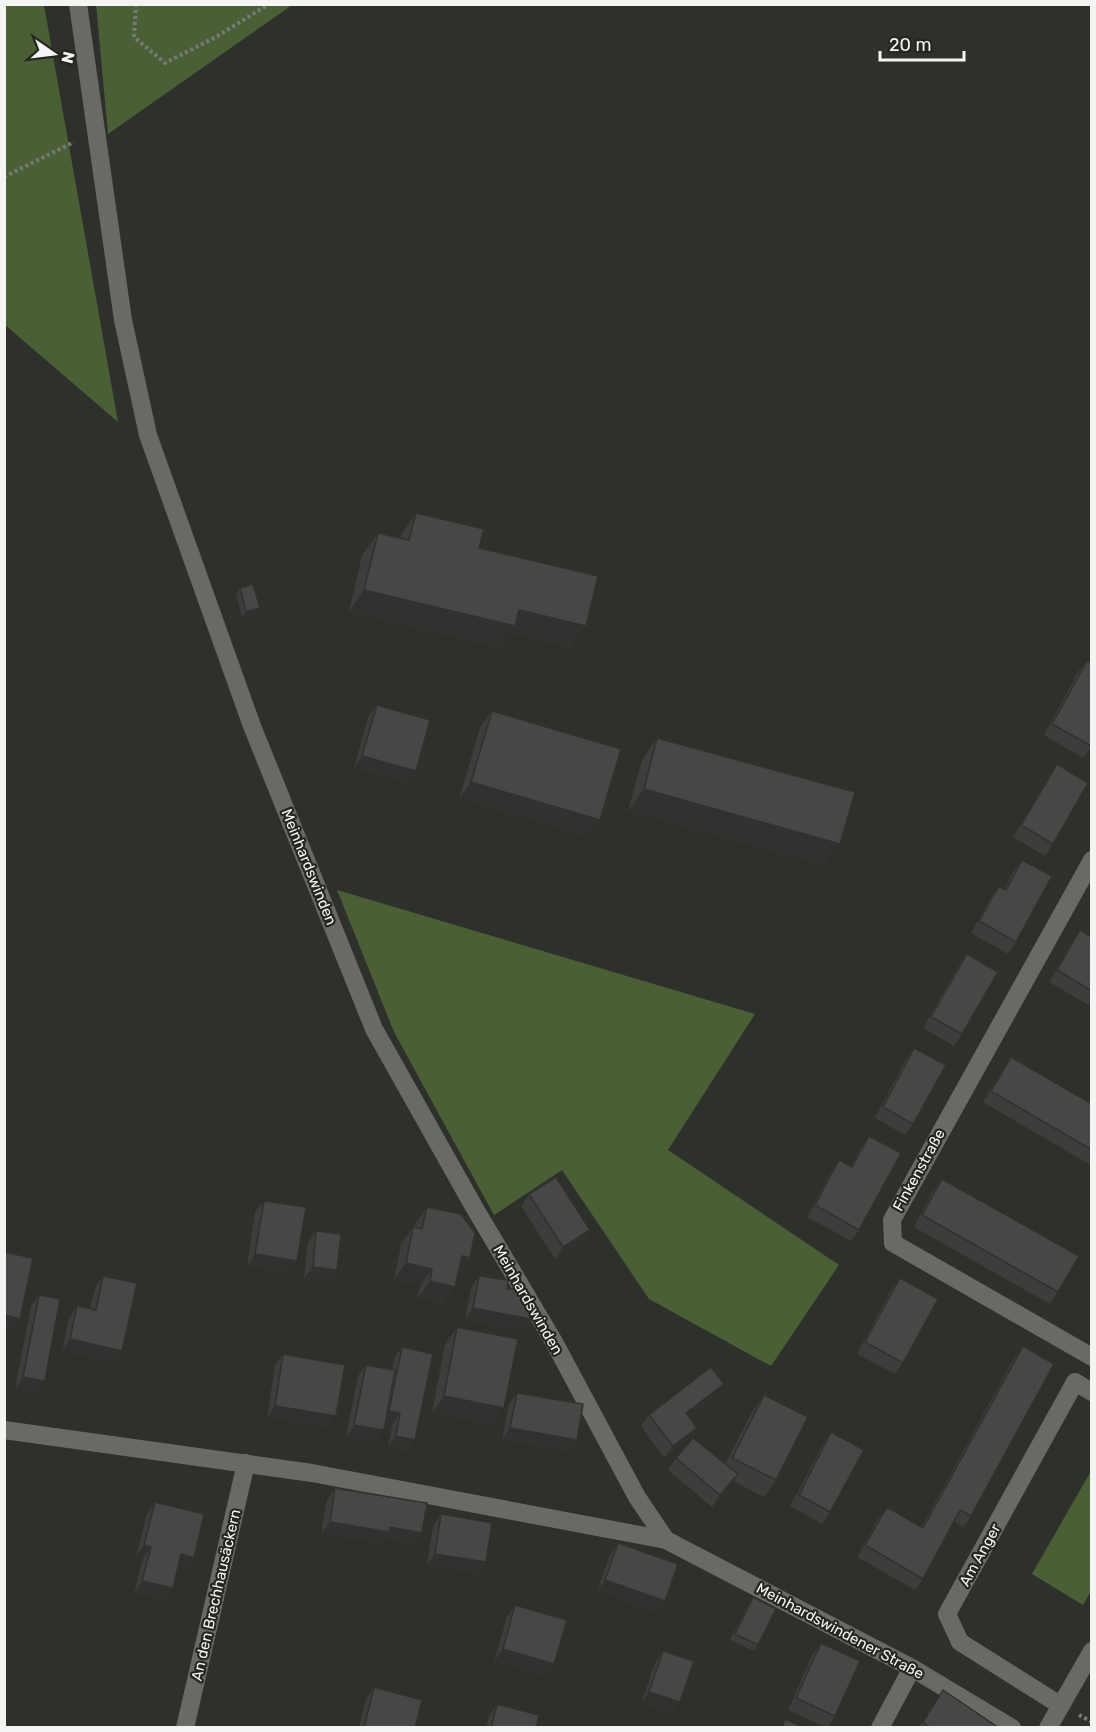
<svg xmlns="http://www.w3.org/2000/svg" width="1096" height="1732" font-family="Rubik,sans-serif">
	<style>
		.green { fill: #4a5f35 }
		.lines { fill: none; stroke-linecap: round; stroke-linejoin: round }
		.path { stroke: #787a76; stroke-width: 4; stroke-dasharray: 3 3; stroke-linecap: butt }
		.minor { stroke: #676a65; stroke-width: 18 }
		.wall { fill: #3b3e3a }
		.shaded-wall { fill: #303230 }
		.building { fill: #454844; stroke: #303230; stroke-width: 1.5 }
		.labels { text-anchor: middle; stroke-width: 4.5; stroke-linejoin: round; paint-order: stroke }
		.street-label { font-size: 15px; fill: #f3f5f2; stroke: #242622 }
	</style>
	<rect width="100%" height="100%" fill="#2e302c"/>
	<!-- green -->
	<g class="green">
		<path d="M5,4L44,5L118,422L5,325Z"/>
		<path d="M96,4H292V5L108,134Z"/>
		<path d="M337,890L755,1014L668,1150L839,1265L771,1366L649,1299L562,1170L494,1215L394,1032Z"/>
		<path d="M1091,1471V1591L1083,1605L1032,1574Z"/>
	</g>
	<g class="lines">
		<!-- path -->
		<g class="path">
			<path d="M136,4L134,37L165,63L216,37L269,4"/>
			<path d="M4,177L74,142"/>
			<path d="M1079,1715L1092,1722"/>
		</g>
		<!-- minor -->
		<g class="minor">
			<path d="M78,4L123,320L148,435L252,726L374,1029L474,1207L554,1342L637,1497L666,1540"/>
			<path d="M1092,860L892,1220L893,1243L1092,1357"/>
			<path d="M4,1430L312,1473L666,1540L912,1668L1012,1728"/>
			<path d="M1060,1705L960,1642L947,1614L1075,1382L1092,1392"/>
			<path d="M185,1728L246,1463"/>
			<path d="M880,1728L912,1668"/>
			<path d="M1048,1728L1092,1651"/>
		</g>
	</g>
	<!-- wall -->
	<g class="wall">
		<path d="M416,513L479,548L571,648L510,633L500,648L349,612L362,555L378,533L400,538L401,535Z"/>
		<path d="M240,588L260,608L255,614L242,617L236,594Z"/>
		<path d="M1087,661L1092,745L1083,758L1044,735L1078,672Z"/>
		<path d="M377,705L416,771L407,783L354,768L368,717Z"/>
		<path d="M492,711L600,820L588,837L459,799L480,728Z"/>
		<path d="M657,738L825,866L628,811L642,760Z"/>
		<path d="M1057,764L1053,844L1045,856L1013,837L1049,776Z"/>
		<path d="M1022,860L1016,942L1008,954L971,933L991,897L999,886L1004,889L1013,872Z"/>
		<path d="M1080,930L1092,937V1007L1049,982L1072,942Z"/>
		<path d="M967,954L962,1034L954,1046L923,1028L959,965Z"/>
		<path d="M914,1048L913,1124L905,1135L875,1118L906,1059Z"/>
		<path d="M1011,1057L1092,1104V1166L983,1102L1003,1069Z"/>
		<path d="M869,1136L859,1230L851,1241L807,1217L831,1172L839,1160L851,1167L861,1147Z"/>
		<path d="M942,1179L1058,1292L1050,1304L914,1227L933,1191Z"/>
		<path d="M529,1194L590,1230L582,1241L555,1259L521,1206Z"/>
		<path d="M264,1201L297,1261L289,1272L247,1266L255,1212Z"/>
		<path d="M427,1207L457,1275L443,1304L418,1298L420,1286L394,1280L401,1244L413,1227L414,1228L415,1224Z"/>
		<path d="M316,1231L337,1270L329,1282L304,1279L308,1243Z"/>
		<path d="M103,1276L114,1363L62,1351L69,1318L77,1306L90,1309L95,1288Z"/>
		<path d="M479,1276L507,1289L522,1331L465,1320L471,1288Z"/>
		<path d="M900,1278L903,1363L895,1374L857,1354L891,1290Z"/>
		<path d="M39,1295L37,1393L15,1389L31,1306Z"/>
		<path d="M457,1327L492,1425L432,1413L445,1344Z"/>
		<path d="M1023,1346L971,1516L963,1527L954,1522L923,1579L915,1590L857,1557L878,1519L887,1507L921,1528L1014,1358Z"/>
		<path d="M402,1347L415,1440L407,1451L388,1447L392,1425L385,1424L375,1442L346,1437L358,1376L366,1365L392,1370L394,1359Z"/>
		<path d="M283,1354L328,1428L267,1417L275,1366Z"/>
		<path d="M517,1393L569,1451L502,1440L509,1404Z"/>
		<path d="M764,1395L776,1480L764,1497L733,1481L712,1507L668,1470L676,1458L725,1464L752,1412Z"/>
		<path d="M716,1396L689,1417L697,1428L689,1439L664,1458L641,1426L649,1415Z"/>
		<path d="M831,1432L830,1512L822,1524L790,1506L823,1444Z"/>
		<path d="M335,1488L414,1544L385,1539L381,1543L321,1534L327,1500Z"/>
		<path d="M155,1502L194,1558L186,1569L178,1567L164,1600L134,1593L143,1558L136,1557L147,1514Z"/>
		<path d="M441,1514L486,1562L477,1574L427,1565L433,1526Z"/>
		<path d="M618,1543L657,1613L597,1591L610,1555Z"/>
		<path d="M753,1597L758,1645L754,1651L730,1640L749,1603Z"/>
		<path d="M515,1605L554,1664L546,1676L494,1661L507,1617Z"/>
		<path d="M821,1643L835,1716L827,1728L788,1710L812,1655Z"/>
		<path d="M663,1651L672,1714L641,1704L655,1663Z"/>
		<path d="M374,1687L415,1728H359L366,1699Z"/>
		<path d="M943,1690L999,1728H918Z"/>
		<path d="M497,1704L536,1728H486L489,1716Z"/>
	</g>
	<!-- shaded-wall -->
	<g class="shaded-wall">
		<path d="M364,590L519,610L586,626L571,648L510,633L500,648L349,612Z"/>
		<path d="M260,608L255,614L242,617L246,612Z"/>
		<path d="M362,756L416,771L407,783L354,768Z"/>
		<path d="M471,782L600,820L588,837L459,799Z"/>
		<path d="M644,789L840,844L825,866L628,811Z"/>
		<path d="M590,1230L582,1241L555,1259L563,1247Z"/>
		<path d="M255,1254L297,1261L289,1272L247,1266Z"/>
		<path d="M462,1256L470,1258L458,1275Z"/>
		<path d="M406,1263L432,1269L420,1286L394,1280Z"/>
		<path d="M313,1267L337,1270L329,1282L304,1279Z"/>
		<path d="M430,1281L455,1287L443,1304L418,1298Z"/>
		<path d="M473,1308L530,1319L522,1331L465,1320Z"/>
		<path d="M4,1315L20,1319L12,1330L4,1329Z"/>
		<path d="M70,1339L122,1351L114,1363L62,1351Z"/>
		<path d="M23,1377L45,1381L37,1393L15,1389Z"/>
		<path d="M724,1384L716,1396L678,1425L686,1413Z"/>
		<path d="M444,1396L504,1408L492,1425L432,1413Z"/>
		<path d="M275,1406L336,1416L328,1428L267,1417Z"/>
		<path d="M389,1411L400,1413L392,1425L381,1423Z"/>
		<path d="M354,1425L384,1430L375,1442L346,1437Z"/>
		<path d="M510,1428L577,1440L569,1451L502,1440Z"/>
		<path d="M697,1428L689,1439L664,1458L673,1446Z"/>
		<path d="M396,1436L415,1440L407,1451L388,1447Z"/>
		<path d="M738,1474L729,1486L712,1507L720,1495Z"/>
		<path d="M330,1522L390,1527L422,1533L414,1544L385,1539L381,1543L321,1534Z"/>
		<path d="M144,1545L151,1547L143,1558L136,1557Z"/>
		<path d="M181,1554L194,1558L186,1569L172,1566Z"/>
		<path d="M435,1554L486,1562L477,1574L427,1565Z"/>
		<path d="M605,1580L665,1601L657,1613L597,1591Z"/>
		<path d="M142,1581L173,1588L164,1600L134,1593Z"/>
		<path d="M503,1649L554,1664L546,1676L494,1661Z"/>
		<path d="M649,1692L680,1702L672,1714L641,1704Z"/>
	</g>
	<!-- building -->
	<g class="building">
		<path d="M416,513L484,529L479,548L598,576L586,626L519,610L515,626L364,590L378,533L409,540Z"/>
		<path d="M253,584L260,608L246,612L240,588Z"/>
		<path d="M1087,661L1092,663L1091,746L1052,724Z"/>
		<path d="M377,705L430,720L416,771L362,756Z"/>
		<path d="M492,711L621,749L600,820L471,782Z"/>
		<path d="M657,738L855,792L840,844L644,789Z"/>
		<path d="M1057,764L1088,783L1053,844L1021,825Z"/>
		<path d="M1022,860L1052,876L1016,942L979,921L999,886L1006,890Z"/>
		<path d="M1080,930L1092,937V991L1057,970Z"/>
		<path d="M967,954L998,972L962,1034L931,1017Z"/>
		<path d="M914,1048L946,1065L913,1124L883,1107Z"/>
		<path d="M1011,1057L1092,1104V1150L991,1091Z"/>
		<path d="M869,1136L901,1153L859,1230L815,1205L839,1160L852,1167Z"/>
		<path d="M556,1177L590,1230L563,1247L529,1194Z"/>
		<path d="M942,1179L1079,1256L1058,1292L922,1215Z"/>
		<path d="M264,1201L306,1207L297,1261L255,1254Z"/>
		<path d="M427,1207L461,1214L475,1233L470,1258L462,1256L455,1287L430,1281L432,1269L406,1263L413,1227L422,1229Z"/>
		<path d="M316,1231L341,1234L337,1270L313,1267Z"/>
		<path d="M4,1252L33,1258L20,1319L4,1315Z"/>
		<path d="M103,1276L137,1283L122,1351L70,1339L77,1306L96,1310Z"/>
		<path d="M479,1276L508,1280L507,1289L522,1288L533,1302L530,1319L473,1308Z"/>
		<path d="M900,1278L938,1299L903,1363L865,1342Z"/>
		<path d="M39,1295L60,1299L45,1381L23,1377Z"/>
		<path d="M457,1327L518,1339L504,1408L444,1396Z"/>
		<path d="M1023,1346L1054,1364L971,1516L960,1510L923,1579L865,1545L887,1507L923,1528Z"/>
		<path d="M402,1347L433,1354L415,1440L396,1436L400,1413L389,1411Z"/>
		<path d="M283,1354L345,1365L336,1416L275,1406Z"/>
		<path d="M366,1365L395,1370L384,1430L354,1425Z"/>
		<path d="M711,1367L724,1384L686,1413L697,1428L673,1446L649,1415Z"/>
		<path d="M517,1393L583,1404L577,1440L510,1428Z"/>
		<path d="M764,1395L808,1417L776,1480L732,1458Z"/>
		<path d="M831,1432L864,1450L830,1512L799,1495Z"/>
		<path d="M693,1438L738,1474L720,1495L676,1458Z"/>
		<path d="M335,1488L427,1503L422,1533L390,1527L389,1532L330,1522Z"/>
		<path d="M155,1502L204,1514L194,1558L181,1554L173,1588L142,1581L151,1547L144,1545Z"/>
		<path d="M441,1514L492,1523L486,1562L435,1554Z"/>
		<path d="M618,1543L678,1564L665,1601L605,1580Z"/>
		<path d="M753,1597L776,1609L758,1645L735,1634Z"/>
		<path d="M515,1605L567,1620L554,1664L503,1649Z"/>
		<path d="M821,1643L860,1661L835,1716L796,1698Z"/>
		<path d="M663,1651L694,1661L680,1702L649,1692Z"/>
		<path d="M374,1687L422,1700L415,1728H364Z"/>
		<path d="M943,1690L999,1728H930L923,1722Z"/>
		<path d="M497,1704L539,1715L536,1728H491Z"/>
		<path d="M785,1719L804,1728H782Z"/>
	</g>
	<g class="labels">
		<!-- street labels -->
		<g class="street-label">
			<text transform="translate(309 867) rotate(68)" y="5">Meinhardswinden</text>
			<text transform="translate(919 1170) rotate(-61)" y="5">Finkenstraße</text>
			<text transform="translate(528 1300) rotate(60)" y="5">Meinhardswinden</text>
			<text transform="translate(980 1555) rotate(-61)" y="5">Am Anger</text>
			<text transform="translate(216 1595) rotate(-77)" y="5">An den Brechhausäckern</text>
			<text transform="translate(840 1631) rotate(28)" y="5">Meinhardswindener Straße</text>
		</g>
	</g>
	<!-- border -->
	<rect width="1096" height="1732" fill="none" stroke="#f3f5f2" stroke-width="12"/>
	<!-- north arrow -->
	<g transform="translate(54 54) rotate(104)" stroke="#242622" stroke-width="4.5" paint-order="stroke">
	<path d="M0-4.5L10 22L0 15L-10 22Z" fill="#f3f5f2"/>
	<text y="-9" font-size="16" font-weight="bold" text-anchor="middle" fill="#f3f5f2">N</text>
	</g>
	<!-- scale -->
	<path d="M880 51v9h84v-9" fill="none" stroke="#f3f5f2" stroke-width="3"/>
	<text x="889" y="51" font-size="18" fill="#f3f5f2" stroke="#242622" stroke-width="4.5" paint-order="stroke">20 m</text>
</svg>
